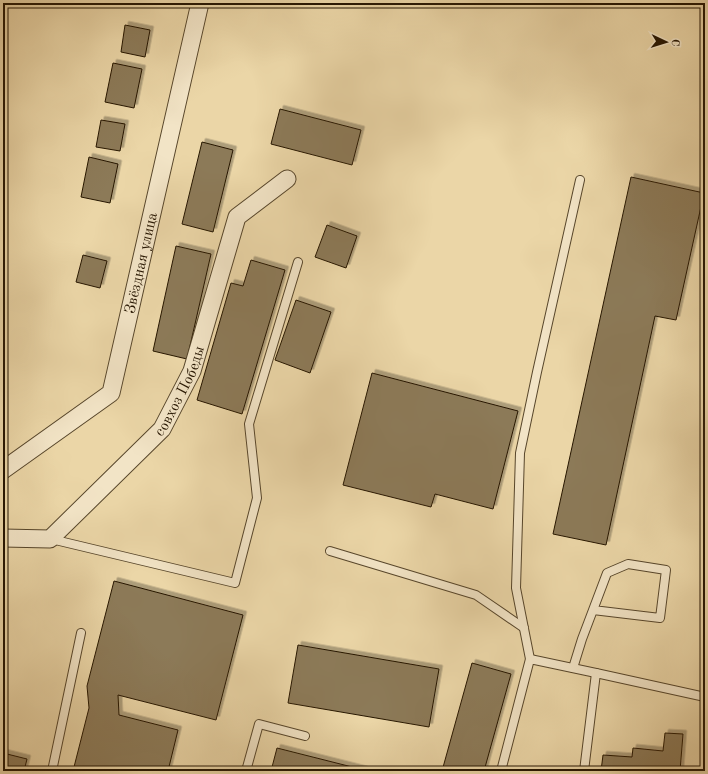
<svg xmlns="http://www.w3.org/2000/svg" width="708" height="774" font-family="'Old Standard TT',serif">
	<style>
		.building { fill: #8c7a58; stroke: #261602; filter: url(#shadow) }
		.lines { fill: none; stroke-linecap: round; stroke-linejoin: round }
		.service-casing { stroke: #57462b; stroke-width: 10 }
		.minor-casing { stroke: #57462b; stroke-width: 19 }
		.service { stroke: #f2e4c6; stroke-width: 8 }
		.minor { stroke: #f2e4c6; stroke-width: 17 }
		.labels { text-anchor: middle; stroke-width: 4; stroke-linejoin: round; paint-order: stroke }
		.street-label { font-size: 15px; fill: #261602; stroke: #f2e4c6 }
	</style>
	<defs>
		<filter id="shadow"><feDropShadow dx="3.5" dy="-3.5" stdDeviation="0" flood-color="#0004"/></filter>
	</defs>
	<rect width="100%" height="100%" fill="#ebd6a7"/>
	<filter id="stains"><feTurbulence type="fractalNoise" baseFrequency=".005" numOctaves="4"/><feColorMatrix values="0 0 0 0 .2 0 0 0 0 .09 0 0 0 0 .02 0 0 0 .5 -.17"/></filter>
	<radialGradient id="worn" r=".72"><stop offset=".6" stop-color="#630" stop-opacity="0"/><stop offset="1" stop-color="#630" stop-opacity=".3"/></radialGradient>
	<!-- building -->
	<g class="building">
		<path d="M125,25L150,30L145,57L121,52Z"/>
		<path d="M113,63L142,69L134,108L105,102Z"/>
		<path d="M280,109L361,130L352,165L271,144Z"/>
		<path d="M101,120L125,124L120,151L96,147Z"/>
		<path d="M202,142L233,150L213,232L182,224Z"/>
		<path d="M89,157L118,164L110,203L81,197Z"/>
		<path d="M631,177L704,193L676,320L655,316L606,545L553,534Z"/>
		<path d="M327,225L357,236L346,268L315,257Z"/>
		<path d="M176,246L211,254L187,359L153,351Z"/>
		<path d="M83,255L107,261L100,288L76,282Z"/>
		<path d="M251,260L285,270L242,414L197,400L231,283L243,286Z"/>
		<path d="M296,300L331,312L310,373L275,360Z"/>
		<path d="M372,373L518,411L493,509L435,494L431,507L343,485Z"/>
		<path d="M114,581L243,615L216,720L118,695L119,715L178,730L168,771H73L89,708L87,686Z"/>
		<path d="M298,645L439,669L429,727L288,703Z"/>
		<path d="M472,663L511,674L484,771H442Z"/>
		<path d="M665,733L683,734L680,771H601L603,755L632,757L633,748L663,751Z"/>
		<path d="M277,748L364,770L363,771H271Z"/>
		<path d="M3,753L27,759L24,771H3Z"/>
	</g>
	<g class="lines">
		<!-- service casing -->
		<g class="service-casing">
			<g id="service">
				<path d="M51,539L235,583L257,498L249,424L298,262"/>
				<path d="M330,551L476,595L524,628"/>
				<path d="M530,659L516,588L520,453L537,372L580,180"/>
				<path d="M573,668L582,639L593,610L660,618L666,570L628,564L607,573L593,610"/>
				<path d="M52,771L81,633"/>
				<path d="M246,771L259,724L305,736"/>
				<path d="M501,771L530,659L596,673"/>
				<path d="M584,771L596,673L705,697"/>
			</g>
		</g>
		<!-- minor casing -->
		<g class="minor-casing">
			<g id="minor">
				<path id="s1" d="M3,470L111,393L200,3"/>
				<path id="s2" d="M3,538L50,539L162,429L192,371L237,217L287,179"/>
			</g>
		</g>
		<!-- service -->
		<use href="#service" class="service"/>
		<!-- minor -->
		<use href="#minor" class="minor"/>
	</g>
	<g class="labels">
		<!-- street labels -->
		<g class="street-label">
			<text dy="5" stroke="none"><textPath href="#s1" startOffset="266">Звёздная улица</textPath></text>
			<text dy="5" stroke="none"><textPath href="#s2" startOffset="246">совхоз Победы</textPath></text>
		</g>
	</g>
	<!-- margin -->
	<rect width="708" height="774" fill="none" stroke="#ebd6a7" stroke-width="16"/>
	<rect x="4" y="4" width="700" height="766" fill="none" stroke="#261602" stroke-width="2"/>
	<rect x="8" y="8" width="692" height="758" fill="none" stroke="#261602"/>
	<!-- north arrow -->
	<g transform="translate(666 42) rotate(94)" stroke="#f2e4c6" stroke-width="3" paint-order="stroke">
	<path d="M0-3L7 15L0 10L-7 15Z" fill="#261602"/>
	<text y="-6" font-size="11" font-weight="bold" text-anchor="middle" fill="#261602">С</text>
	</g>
	<rect width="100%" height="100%" filter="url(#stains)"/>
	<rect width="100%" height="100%" fill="url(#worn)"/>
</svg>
